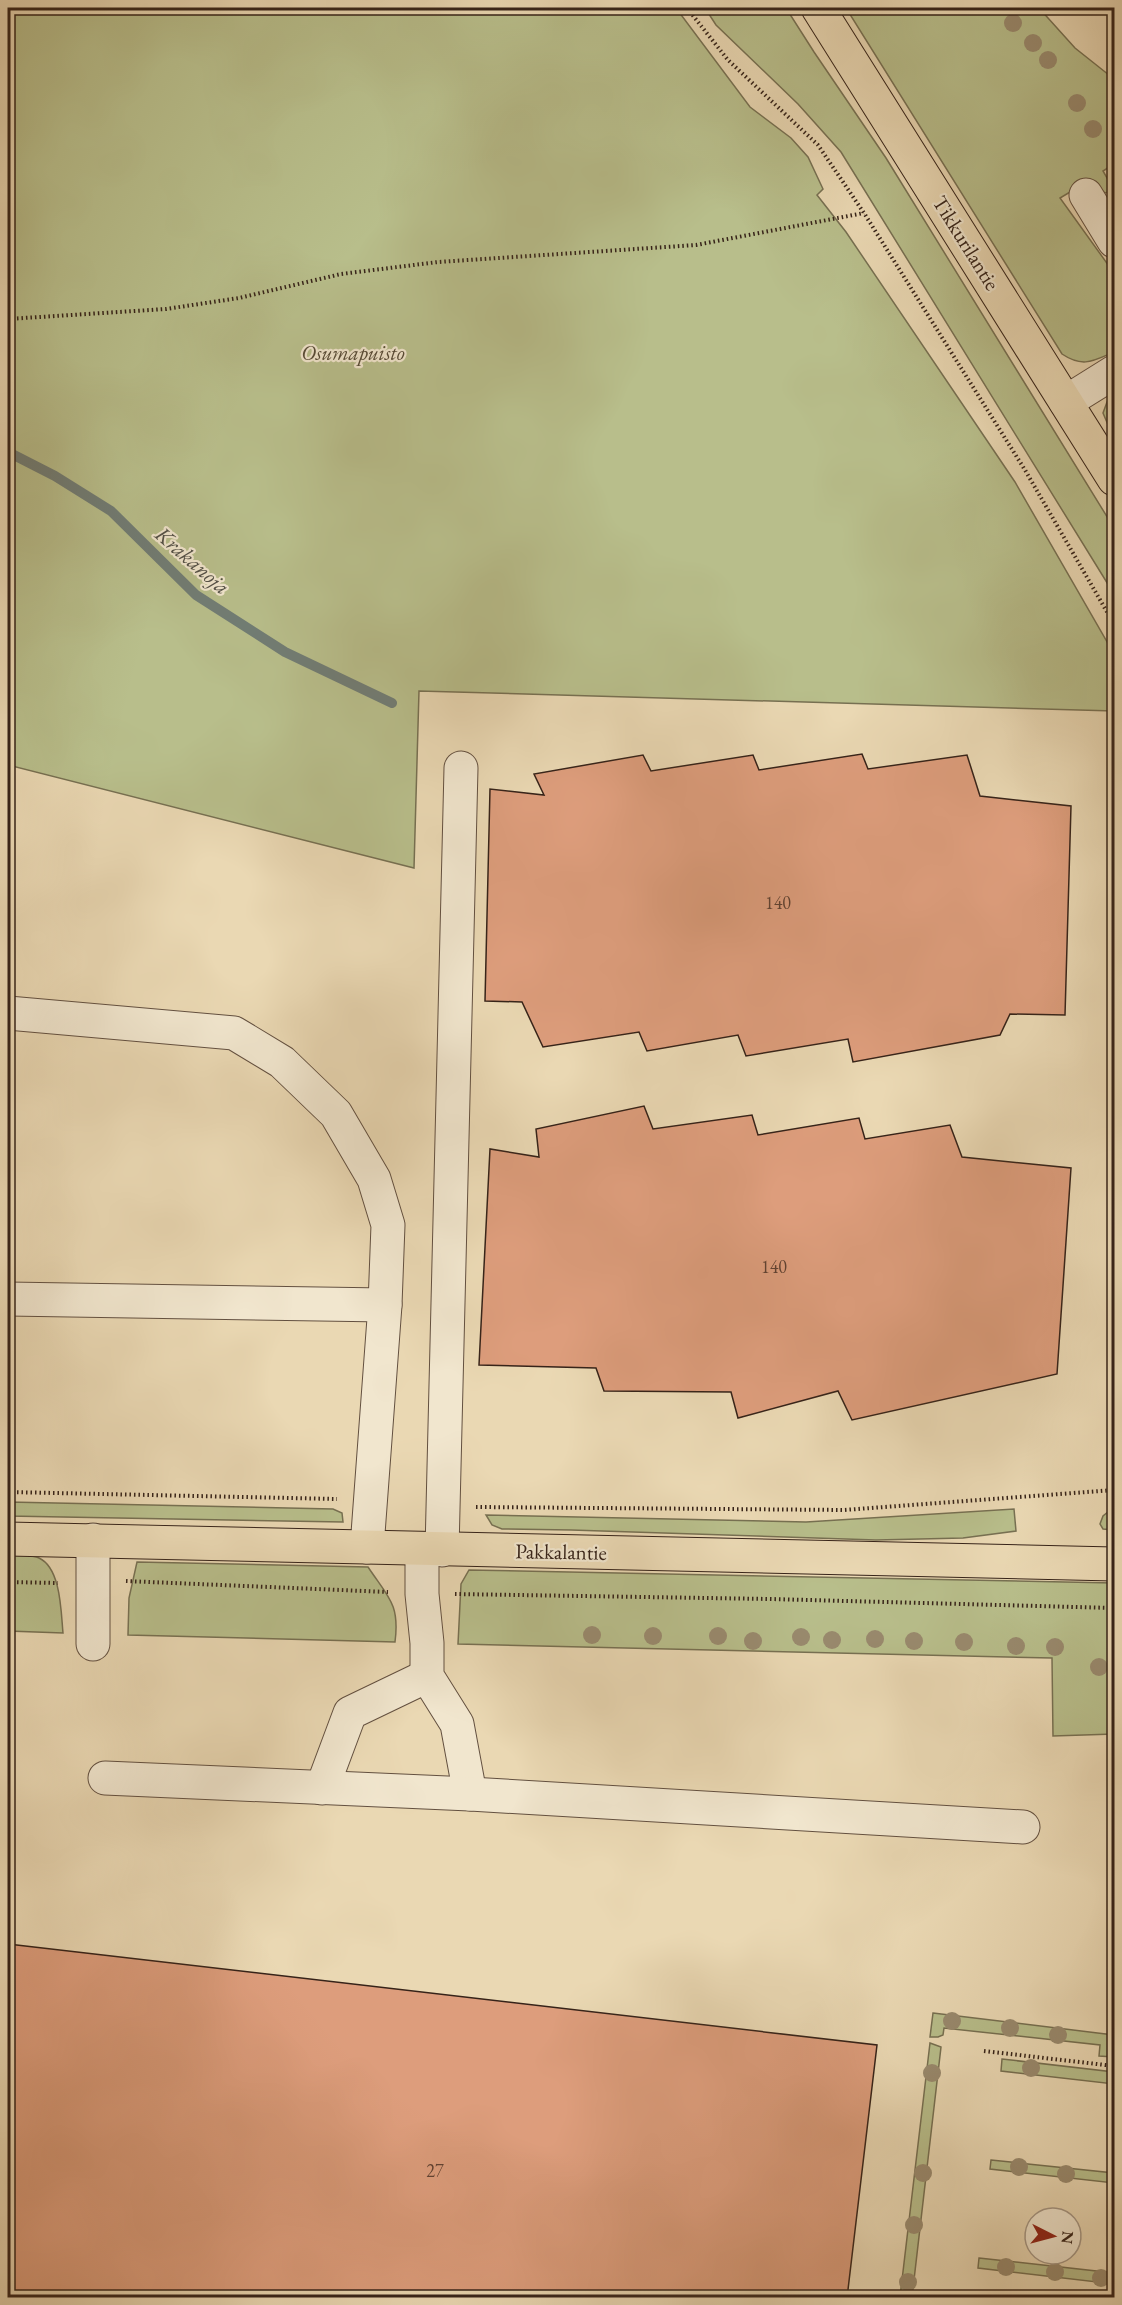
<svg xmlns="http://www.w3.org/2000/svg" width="1122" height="2305" font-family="'EB Garamond',serif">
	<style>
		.green { fill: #b8be8b; stroke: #777052; stroke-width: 1.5 }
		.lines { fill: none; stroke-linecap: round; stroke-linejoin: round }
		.stream { stroke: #717d75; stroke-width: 10 }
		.building { fill: #dd9d7c; stroke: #362319; stroke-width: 1.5 }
		.minor-casing { stroke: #635040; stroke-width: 35 }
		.major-casing { stroke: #362319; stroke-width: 35 }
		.path { stroke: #362319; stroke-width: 4; stroke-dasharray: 1.5 3; stroke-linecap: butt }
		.minor { stroke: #f1e6ce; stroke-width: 33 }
		.major { stroke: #ead8b3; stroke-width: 33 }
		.tree { fill: #998a6e }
		.labels { text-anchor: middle; stroke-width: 4.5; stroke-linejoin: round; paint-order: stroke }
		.number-label { font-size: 18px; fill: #604232 }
		.street-label { font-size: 21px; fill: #362319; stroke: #f1e6ce }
		.park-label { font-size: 21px; font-style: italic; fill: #564a36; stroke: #f1e6ce }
		.water-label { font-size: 22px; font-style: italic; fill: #535047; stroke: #f1e6ce }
	</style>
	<rect width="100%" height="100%" fill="#ead8b3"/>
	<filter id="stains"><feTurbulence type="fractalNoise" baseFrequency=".00333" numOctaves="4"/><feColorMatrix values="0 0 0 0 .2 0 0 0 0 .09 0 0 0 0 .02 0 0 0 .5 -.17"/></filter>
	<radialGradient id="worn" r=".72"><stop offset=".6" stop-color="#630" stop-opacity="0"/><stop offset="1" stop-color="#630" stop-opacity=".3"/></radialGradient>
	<!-- green -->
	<g class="green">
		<path d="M8,8H676L750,107L791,138L808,157L823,189L817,195L846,232L1015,482L1114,654V711L419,691L414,868L8,765Z"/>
		<path d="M705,8H786L814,52L886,158L1114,528V594L841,152L798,104L716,25Z"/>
		<path d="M846,8H1039L1075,48L1114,79V164L1103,171L1114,190L1105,193L1090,180L1060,198L1114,273V352C1093,361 1083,368 1062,354Z"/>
		<path d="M1114,393V439L1103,413L1107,402Z"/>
		<path d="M8,1502L333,1509L342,1513L343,1522L8,1516Z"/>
		<path d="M1114,1507V1530L1103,1529L1100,1524L1103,1516Z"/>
		<path d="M1014,1509L1016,1531L963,1538L876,1540L571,1530L502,1529L492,1525L486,1515L806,1522Z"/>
		<path d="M20,1554C26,1555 34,1556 39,1558C61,1568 61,1612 63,1633L8,1631V1555Z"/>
		<path d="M137,1562L368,1567C388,1597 400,1604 395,1642L128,1635L129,1598Z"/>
		<path d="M469,1570L1114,1583V1734L1053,1736L1052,1658L458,1644L461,1584Z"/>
		<path d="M933,2013L1114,2035V2057L1099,2056L1100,2045L944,2028L943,2035L938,2037H930Z"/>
		<path d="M930,2043L941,2047L912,2297H900Z"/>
		<path d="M1002,2059L1114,2072V2084L1001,2071Z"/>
		<path d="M991,2160L1114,2173V2183L990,2169Z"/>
		<path d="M979,2258L1114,2273V2284L978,2268Z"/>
	</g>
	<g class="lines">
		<!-- stream -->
		<path class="stream" d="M8,452L55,476L111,511L196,595L285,652L392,703"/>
	</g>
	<!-- building -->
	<g class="building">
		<path d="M862,754L868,769L967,755L980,796L1071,806L1065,1015L1010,1014L1000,1035L853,1062L848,1039L746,1056L738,1035L647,1051L639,1032L543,1047L522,1002L485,1001L490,789L544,795L534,774L643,755L651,771L753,755L759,770Z"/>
		<path d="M644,1106L653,1129L752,1115L758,1135L859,1118L865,1139L950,1125L962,1157L1071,1168L1057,1374L852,1420L838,1391L738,1418L731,1392L604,1391L596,1368L479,1365L490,1149L539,1157L536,1129Z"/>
		<path d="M8,1944L877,2045L847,2298H8Z"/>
	</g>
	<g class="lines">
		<!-- minor casing -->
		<g class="minor-casing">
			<g id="minor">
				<path d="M1086,195L1114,241"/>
				<path d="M1066,402L1114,372"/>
				<path d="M8,1013L234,1033L282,1062L336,1114L374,1179L388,1225L385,1305L367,1547"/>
				<path d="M8,1299L385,1305"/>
				<path d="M422,1549V1594L427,1643V1676L457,1724L470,1794"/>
				<path d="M442,1550L461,768"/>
				<path d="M93,1644V1540"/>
				<path d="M105,1778L470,1794L1023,1827"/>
				<path d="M322,1788L350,1713L427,1676"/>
			</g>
		</g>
		<!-- major casing -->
		<g class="major-casing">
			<g id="major">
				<path d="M818,8L1114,479"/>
				<path d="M8,1539L1114,1564"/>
			</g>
		</g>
		<!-- path -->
		<g class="path">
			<path d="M687,8L728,60L818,145L864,213L1025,470L1114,624"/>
			<path d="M689,12L696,8"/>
			<path d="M8,319L166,309L239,298L341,274L438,262L696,245L864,213"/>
			<path d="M8,1492L337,1499"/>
			<path d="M476,1507L844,1510L1114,1490"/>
			<path d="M126,1581L388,1592"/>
			<path d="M8,1582L58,1583"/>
			<path d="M455,1594L770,1599L1114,1608"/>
			<path d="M984,2051L1114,2066"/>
		</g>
		<!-- minor -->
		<use href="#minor" class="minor"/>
		<!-- major -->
		<use href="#major" class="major"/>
	</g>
	<!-- trees -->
	<g class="tree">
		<circle cx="1013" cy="23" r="9"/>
		<circle cx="1033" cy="43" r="9"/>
		<circle cx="1048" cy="60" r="9"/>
		<circle cx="1077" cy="103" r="9"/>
		<circle cx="1093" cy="129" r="9"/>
		<circle cx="592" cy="1635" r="9"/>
		<circle cx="653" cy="1636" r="9"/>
		<circle cx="718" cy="1636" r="9"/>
		<circle cx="801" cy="1637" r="9"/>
		<circle cx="875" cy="1639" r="9"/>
		<circle cx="832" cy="1640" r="9"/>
		<circle cx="753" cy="1641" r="9"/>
		<circle cx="914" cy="1641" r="9"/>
		<circle cx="964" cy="1642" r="9"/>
		<circle cx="1016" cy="1646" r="9"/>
		<circle cx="1055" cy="1647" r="9"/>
		<circle cx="1099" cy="1667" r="9"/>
		<circle cx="952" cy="2021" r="9"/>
		<circle cx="1010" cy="2028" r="9"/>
		<circle cx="1058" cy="2035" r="9"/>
		<circle cx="1031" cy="2068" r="9"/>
		<circle cx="932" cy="2073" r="9"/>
		<circle cx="1019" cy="2167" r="9"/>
		<circle cx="923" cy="2173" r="9"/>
		<circle cx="1066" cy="2174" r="9"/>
		<circle cx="914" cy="2225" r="9"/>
		<circle cx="1006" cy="2267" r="9"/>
		<circle cx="1055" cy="2272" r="9"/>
		<circle cx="1101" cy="2278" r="9"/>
		<circle cx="908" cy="2282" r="9"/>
	</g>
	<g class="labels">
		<!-- number labels -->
		<g class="number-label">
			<text x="778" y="909">140</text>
			<text x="774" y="1273">140</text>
			<text x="435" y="2177">27</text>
		</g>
		<!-- street labels -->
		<g class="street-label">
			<text transform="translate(966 243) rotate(58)" y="7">Tikkurilantie</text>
			<text transform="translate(561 1552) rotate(1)" y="7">Pakkalantie</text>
		</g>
		<!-- park labels -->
		<g class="park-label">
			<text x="353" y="360">Osumapuisto</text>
		</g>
		<!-- water labels -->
		<g class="water-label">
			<text transform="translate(193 560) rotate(41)" y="8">Krakanoja</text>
		</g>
	</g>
	<!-- margin -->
	<rect width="1122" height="2305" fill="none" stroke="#ead8b3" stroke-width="30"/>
	<rect x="9" y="9" width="1104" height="2287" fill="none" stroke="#362319" stroke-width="3"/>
	<rect x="15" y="15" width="1092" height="2275" fill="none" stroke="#362319" stroke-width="1.5"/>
	<!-- north arrow -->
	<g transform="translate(1053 2236) rotate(96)"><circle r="28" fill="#f1e6ce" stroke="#a69886" stroke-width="1.5"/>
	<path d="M0-4.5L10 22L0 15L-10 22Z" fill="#8f2418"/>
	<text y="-9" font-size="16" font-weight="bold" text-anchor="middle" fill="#362319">N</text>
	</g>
	<rect width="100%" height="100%" filter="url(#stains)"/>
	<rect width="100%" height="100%" fill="url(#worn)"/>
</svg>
